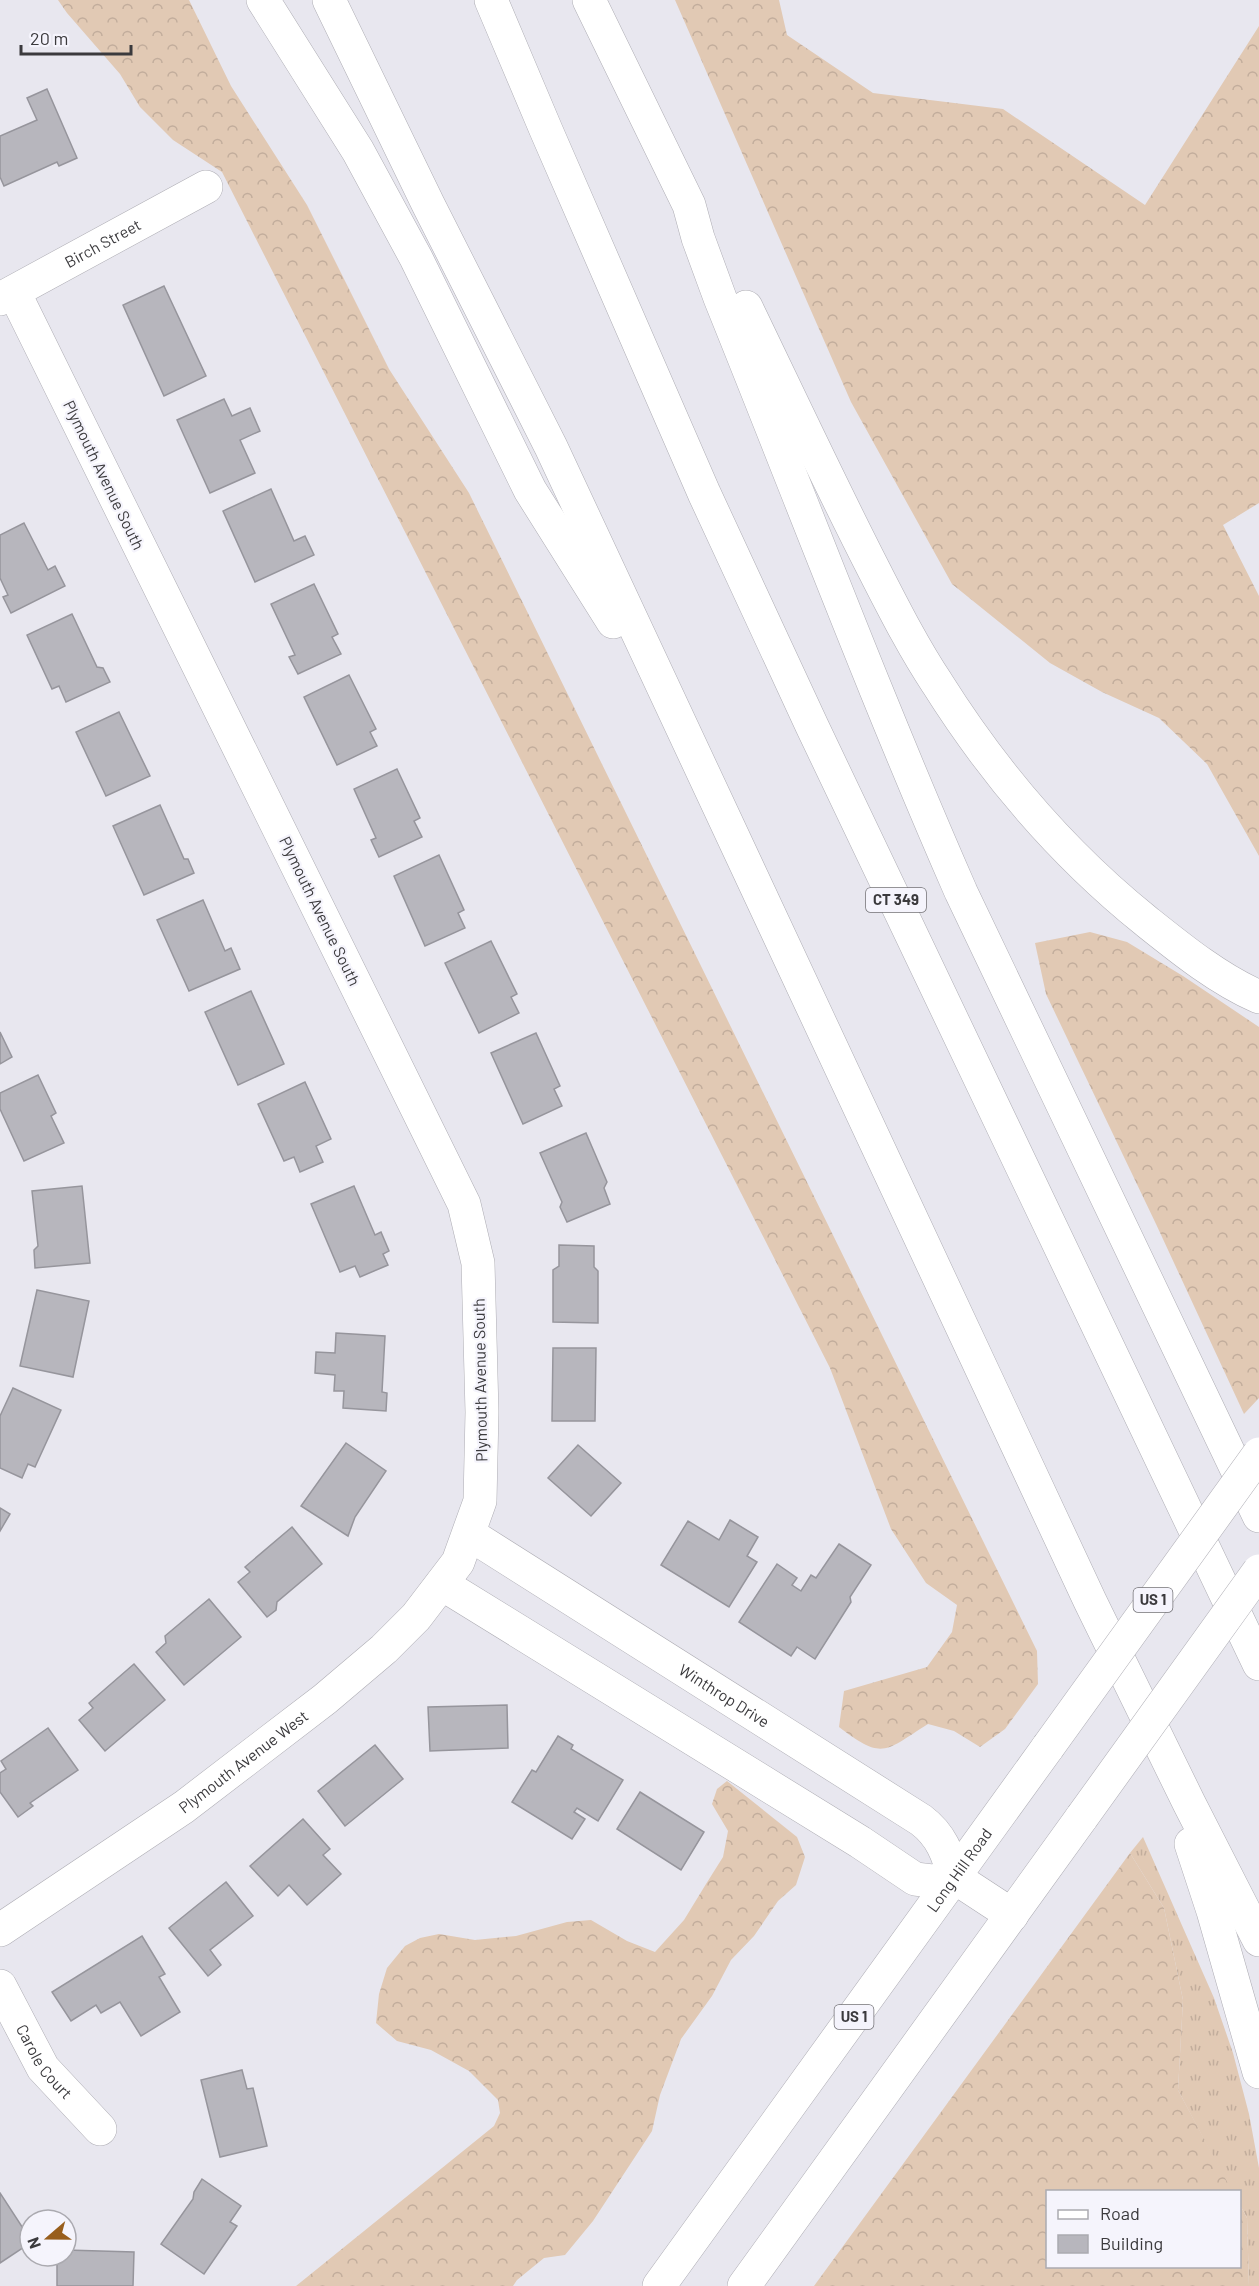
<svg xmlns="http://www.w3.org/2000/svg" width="1259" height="2286" font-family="Barlow,sans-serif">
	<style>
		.grass { fill: url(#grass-tufts) }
		.forest { fill: url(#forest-crowns) }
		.building { fill: #b7b6bd; stroke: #96959c; stroke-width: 1.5 }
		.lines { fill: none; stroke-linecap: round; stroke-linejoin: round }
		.minor-casing { stroke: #aeadb4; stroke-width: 34 }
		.highway-casing { stroke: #aeadb4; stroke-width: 34 }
		.minor { stroke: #fff; stroke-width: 33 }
		.highway { stroke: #fff; stroke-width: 33 }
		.highway-bridge-casing { stroke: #aeadb4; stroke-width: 34; stroke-linecap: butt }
		.highway-bridge { stroke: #fff; stroke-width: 33 }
		.labels { text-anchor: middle; stroke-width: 4.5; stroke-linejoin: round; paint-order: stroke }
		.shield { fill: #f5f4fc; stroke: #737276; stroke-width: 1.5 }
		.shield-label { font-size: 15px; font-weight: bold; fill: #3b3a3d }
		.street-label { font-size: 16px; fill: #3b3a3d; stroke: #f5f4fc }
	</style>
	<defs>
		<pattern id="grass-tufts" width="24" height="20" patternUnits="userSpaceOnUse" patternTransform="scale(1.5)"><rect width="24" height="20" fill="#e1c9b4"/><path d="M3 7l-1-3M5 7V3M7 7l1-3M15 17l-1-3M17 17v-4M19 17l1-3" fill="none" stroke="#c2ad9c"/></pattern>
		<pattern id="forest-crowns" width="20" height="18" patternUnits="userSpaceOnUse" patternTransform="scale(1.5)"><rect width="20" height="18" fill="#e1c9b4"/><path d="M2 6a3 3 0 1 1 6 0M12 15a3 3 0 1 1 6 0" fill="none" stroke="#c2ad9c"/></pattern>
	</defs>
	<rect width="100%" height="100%" fill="#e8e7ef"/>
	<!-- grass -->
	<path class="grass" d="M1143,1837L1214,1998L1233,2053L1249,2114L1259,2168V2286H1249L1247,2218L1240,2205V2192L1231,2191L1178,2090L1183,2000L1164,1908L1130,1853Z"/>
	<!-- forest -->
	<g class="forest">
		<path d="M58,0H189L231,86L307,205L389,369L469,493L1037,1651L1038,1684L1005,1729L980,1747L954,1731L928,1724C885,1751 883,1761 839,1727L844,1691L927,1667L952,1632L957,1605L926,1583L891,1529L830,1368L222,172L173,140L140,107L120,74L67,13Z"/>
		<path d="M675,0H779L787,35L873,93L1003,109L1145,205L1259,26V503L1223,525L1259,596V856L1207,764L1159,718L1102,692L1050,663L952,584L851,402Z"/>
		<path d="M1090,932L1127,942L1183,976L1259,1027V1398L1244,1414L1156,1224L1046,994L1035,943Z"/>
		<path d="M727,1781L797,1837L805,1857L796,1885L778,1901L754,1936L731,1960L712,1996L681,2039L660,2095L652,2131L593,2221L565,2255L544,2258L517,2280L513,2286H296L494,2126L500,2113L498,2100L469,2071L431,2050L397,2041L376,2023L379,1994L387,1968L405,1946L420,1938L439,1934L475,1940L516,1936L567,1922L591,1920L627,1941L655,1952L684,1920L706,1884L723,1857L728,1831L712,1804L717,1789Z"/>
		<path d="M1130,1853L1164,1908L1183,2000L1178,2090L1232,2191L1048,2192V2266H1240V2205L1247,2218L1249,2286H814Z"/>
	</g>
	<!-- building -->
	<g class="building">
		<path d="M47,89L77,158L59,166L57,162L4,186L0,177V136L37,120L27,98Z"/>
		<path d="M164,286L206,376L164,396L123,305Z"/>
		<path d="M224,399L232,416L250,408L260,431L240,440L255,473L210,493L177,420Z"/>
		<path d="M271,489L294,541L305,536L314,555L255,582L223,511Z"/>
		<path d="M24,523L48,570L55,566L65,586L11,613L3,597L8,595L0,578V535Z"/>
		<path d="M314,584L338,634L332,637L341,654L298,674L289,657L295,655L271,604Z"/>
		<path d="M72,614L97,667L103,668L110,682L66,702L59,686L52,689L27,635Z"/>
		<path d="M349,675L376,729L370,732L377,746L337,765L304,697Z"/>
		<path d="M119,712L150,776L106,796L76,732Z"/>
		<path d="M397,769L420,818L414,821L422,837L379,857L371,840L376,838L354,789Z"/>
		<path d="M160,805L184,859H188L194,873L144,895L113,826Z"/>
		<path d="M439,855L464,910L458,913L465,928L425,946L394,876Z"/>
		<path d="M203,900L225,951L231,948L240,969L189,991L157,920Z"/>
		<path d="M491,941L517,994L511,997L519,1013L479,1033L445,963Z"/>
		<path d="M251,991L284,1064L238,1085L205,1012Z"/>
		<path d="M0,1032L12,1057L0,1064Z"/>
		<path d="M536,1033L560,1086L554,1089L562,1106L523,1124L491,1053Z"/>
		<path d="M38,1075L56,1113L51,1116L64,1143L24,1161L0,1109V1093Z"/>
		<path d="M305,1082L331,1139L316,1146L323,1162L300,1172L294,1157L284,1161L258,1104Z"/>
		<path d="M586,1133L607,1182L604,1188L610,1204L567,1222L560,1207L562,1202L540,1153Z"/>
		<path d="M82,1186L90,1263L35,1268L34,1250L38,1246L32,1191Z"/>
		<path d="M354,1186L375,1235L381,1232L389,1251L383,1254L388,1265L360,1277L355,1266L340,1272L311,1204Z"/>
		<path d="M559,1245L594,1246V1267L598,1271V1323L553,1322V1270L559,1266Z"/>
		<path d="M37,1290L89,1301L73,1377L20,1366Z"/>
		<path d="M336,1333L385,1336L382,1392L387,1393L386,1411L343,1408L344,1391H334L335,1375L315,1373L316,1352L335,1353Z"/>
		<path d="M553,1348H596L595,1421H552Z"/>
		<path d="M13,1388L61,1410L35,1467L28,1464L22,1478L0,1468V1416Z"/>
		<path d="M346,1443L386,1471L355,1517L348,1536L301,1506Z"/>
		<path d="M578,1445L621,1483L591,1516L548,1478Z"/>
		<path d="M0,1508L10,1514L0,1531Z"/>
		<path d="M730,1520L758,1537L747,1556L757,1562L729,1607L661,1565L688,1521L719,1540Z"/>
		<path d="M292,1527L322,1564L277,1602L276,1610L267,1617L238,1582L250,1572L245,1567Z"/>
		<path d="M839,1544L871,1565L850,1597L851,1602L815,1659L797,1647L791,1656L739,1622L777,1564L797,1578L792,1585L801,1591L811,1575L816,1578Z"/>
		<path d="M209,1599L241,1637L184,1685L156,1652L166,1643L165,1636Z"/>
		<path d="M134,1664L165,1700L105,1751L79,1720L93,1708L89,1703Z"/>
		<path d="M507,1705L508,1748L430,1751L428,1707Z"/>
		<path d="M48,1728L78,1770L30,1803L33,1806L18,1817L0,1792V1773L6,1769L1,1761Z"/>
		<path d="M558,1736L573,1745L571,1749L623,1780L598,1821L577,1808L574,1812L585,1819L572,1839L512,1802L532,1770L536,1772Z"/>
		<path d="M375,1745L403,1779L345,1826L318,1791Z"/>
		<path d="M640,1792L704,1832L681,1870L617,1829Z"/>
		<path d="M303,1819L330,1849L323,1855L341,1874L307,1905L289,1885L278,1896L250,1866Z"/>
		<path d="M226,1882L253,1916L210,1950L221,1965L208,1976L169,1928Z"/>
		<path d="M142,1936L165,1974L159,1977L180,2012L141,2036L120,2002L101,2013L96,2005L71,2021L52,1992Z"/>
		<path d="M242,2070L247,2089L253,2088L267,2146L220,2157L201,2080Z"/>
		<path d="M202,2179L241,2206L230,2222L237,2226L204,2274L161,2244L193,2199L194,2192Z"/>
		<path d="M0,2193L30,2239V2243L0,2263Z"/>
		<path d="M66,2250L134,2252L133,2286H57V2256H66Z"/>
	</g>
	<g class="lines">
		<!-- minor casing -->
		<g class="minor-casing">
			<g id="minor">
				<path id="s1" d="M0,299L206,187"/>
				<path id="s2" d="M469,1534L921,1820C941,1835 948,1854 954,1877"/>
				<path d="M442,1584L860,1842L915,1879L932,1881L954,1877L1012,1915"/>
				<path id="s3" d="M0,1930L184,1807L325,1699L384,1649L416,1617L458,1562L480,1501L482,1412L478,1263L464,1204L14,292"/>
				<path id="s4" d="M0,1986L43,2068L100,2129"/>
			</g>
		</g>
		<!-- highway casing -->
		<g class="highway-casing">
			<g id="highway">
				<path d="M263,0L358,151L416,258L530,490L613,622"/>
				<path d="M329,0L428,204L551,447L1090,1601L1189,1803L1259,1940"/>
				<path d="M491,0L546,130L704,493L812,726L1259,1664"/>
				<path d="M589,0L689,205L698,238L720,298C800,496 875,696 961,892L1259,1516"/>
				<path d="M746,307C788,394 829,482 873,568C893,607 913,647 937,683C993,772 1064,855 1146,921C1181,949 1218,979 1259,997"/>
				<path d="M1191,1844L1213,1911L1259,2072"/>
				<path id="s5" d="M659,2286L1048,1747"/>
				<path d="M744,2286L1082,1817"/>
			</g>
		</g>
		<!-- minor -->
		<use href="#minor" class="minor"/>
		<!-- highway -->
		<use href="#highway" class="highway"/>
		<!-- highway-bridge casing -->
		<g class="highway-bridge-casing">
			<g id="highway-bridge">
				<path d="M1048,1747L1259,1454"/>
				<path d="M1082,1817L1259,1571"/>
			</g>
		</g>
		<!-- highway-bridge -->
		<use href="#highway-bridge" class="highway-bridge"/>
	</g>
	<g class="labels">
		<!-- shield labels -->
		<g class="shield">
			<rect x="866" y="888" width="60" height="24" rx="4.5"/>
			<rect x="1133.5" y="1588" width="39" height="24" rx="4.5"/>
			<rect x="834.5" y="2005" width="39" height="24" rx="4.5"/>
		</g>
		<g class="shield-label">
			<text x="896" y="905">CT 349</text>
			<text x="1153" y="1605">US 1</text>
			<text x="854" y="2022">US 1</text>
		</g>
		<!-- street labels -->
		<g class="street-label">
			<text dy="6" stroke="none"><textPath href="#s1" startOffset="117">Birch Street</textPath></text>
			<text transform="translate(104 475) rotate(64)" y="6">Plymouth Avenue South</text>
			<text transform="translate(320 911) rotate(64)" y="6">Plymouth Avenue South</text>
			<text transform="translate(480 1380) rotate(-91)" y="6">Plymouth Avenue South</text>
			<text dy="6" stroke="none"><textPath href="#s2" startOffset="302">Winthrop Drive</textPath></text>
			<text dy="6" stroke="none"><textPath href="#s3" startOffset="296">Plymouth Avenue West</textPath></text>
			<text dy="6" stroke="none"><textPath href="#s5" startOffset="513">Long Hill Road</textPath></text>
			<text dy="6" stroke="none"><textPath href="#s4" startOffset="88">Carole Court</textPath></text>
		</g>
	</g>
	<!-- legend -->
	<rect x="1046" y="2190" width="195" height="78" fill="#f5f4fc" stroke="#abaab0" stroke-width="1.5"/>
	<rect x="1058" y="2210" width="30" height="9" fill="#ffffff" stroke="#abaab0" stroke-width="1.5"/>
	<text x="1100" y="2220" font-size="18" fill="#3b3a3d">Road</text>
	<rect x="1058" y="2235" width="30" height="18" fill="#b7b6bd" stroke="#abaab0" stroke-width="1.5"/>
	<text x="1100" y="2250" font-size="18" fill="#3b3a3d">Building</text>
	<!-- north arrow -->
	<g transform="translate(48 2238) rotate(250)"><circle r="28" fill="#f5f4fc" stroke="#abaab0" stroke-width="1.5"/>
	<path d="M0-4.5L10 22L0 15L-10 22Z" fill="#985e1c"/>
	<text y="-9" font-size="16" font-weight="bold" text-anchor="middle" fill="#3b3a3d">N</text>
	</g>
	<!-- scale -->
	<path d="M21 45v9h110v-9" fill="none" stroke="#3b3a3d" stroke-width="3"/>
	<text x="30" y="45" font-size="18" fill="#3b3a3d" stroke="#f5f4fc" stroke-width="4.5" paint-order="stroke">20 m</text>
</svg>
